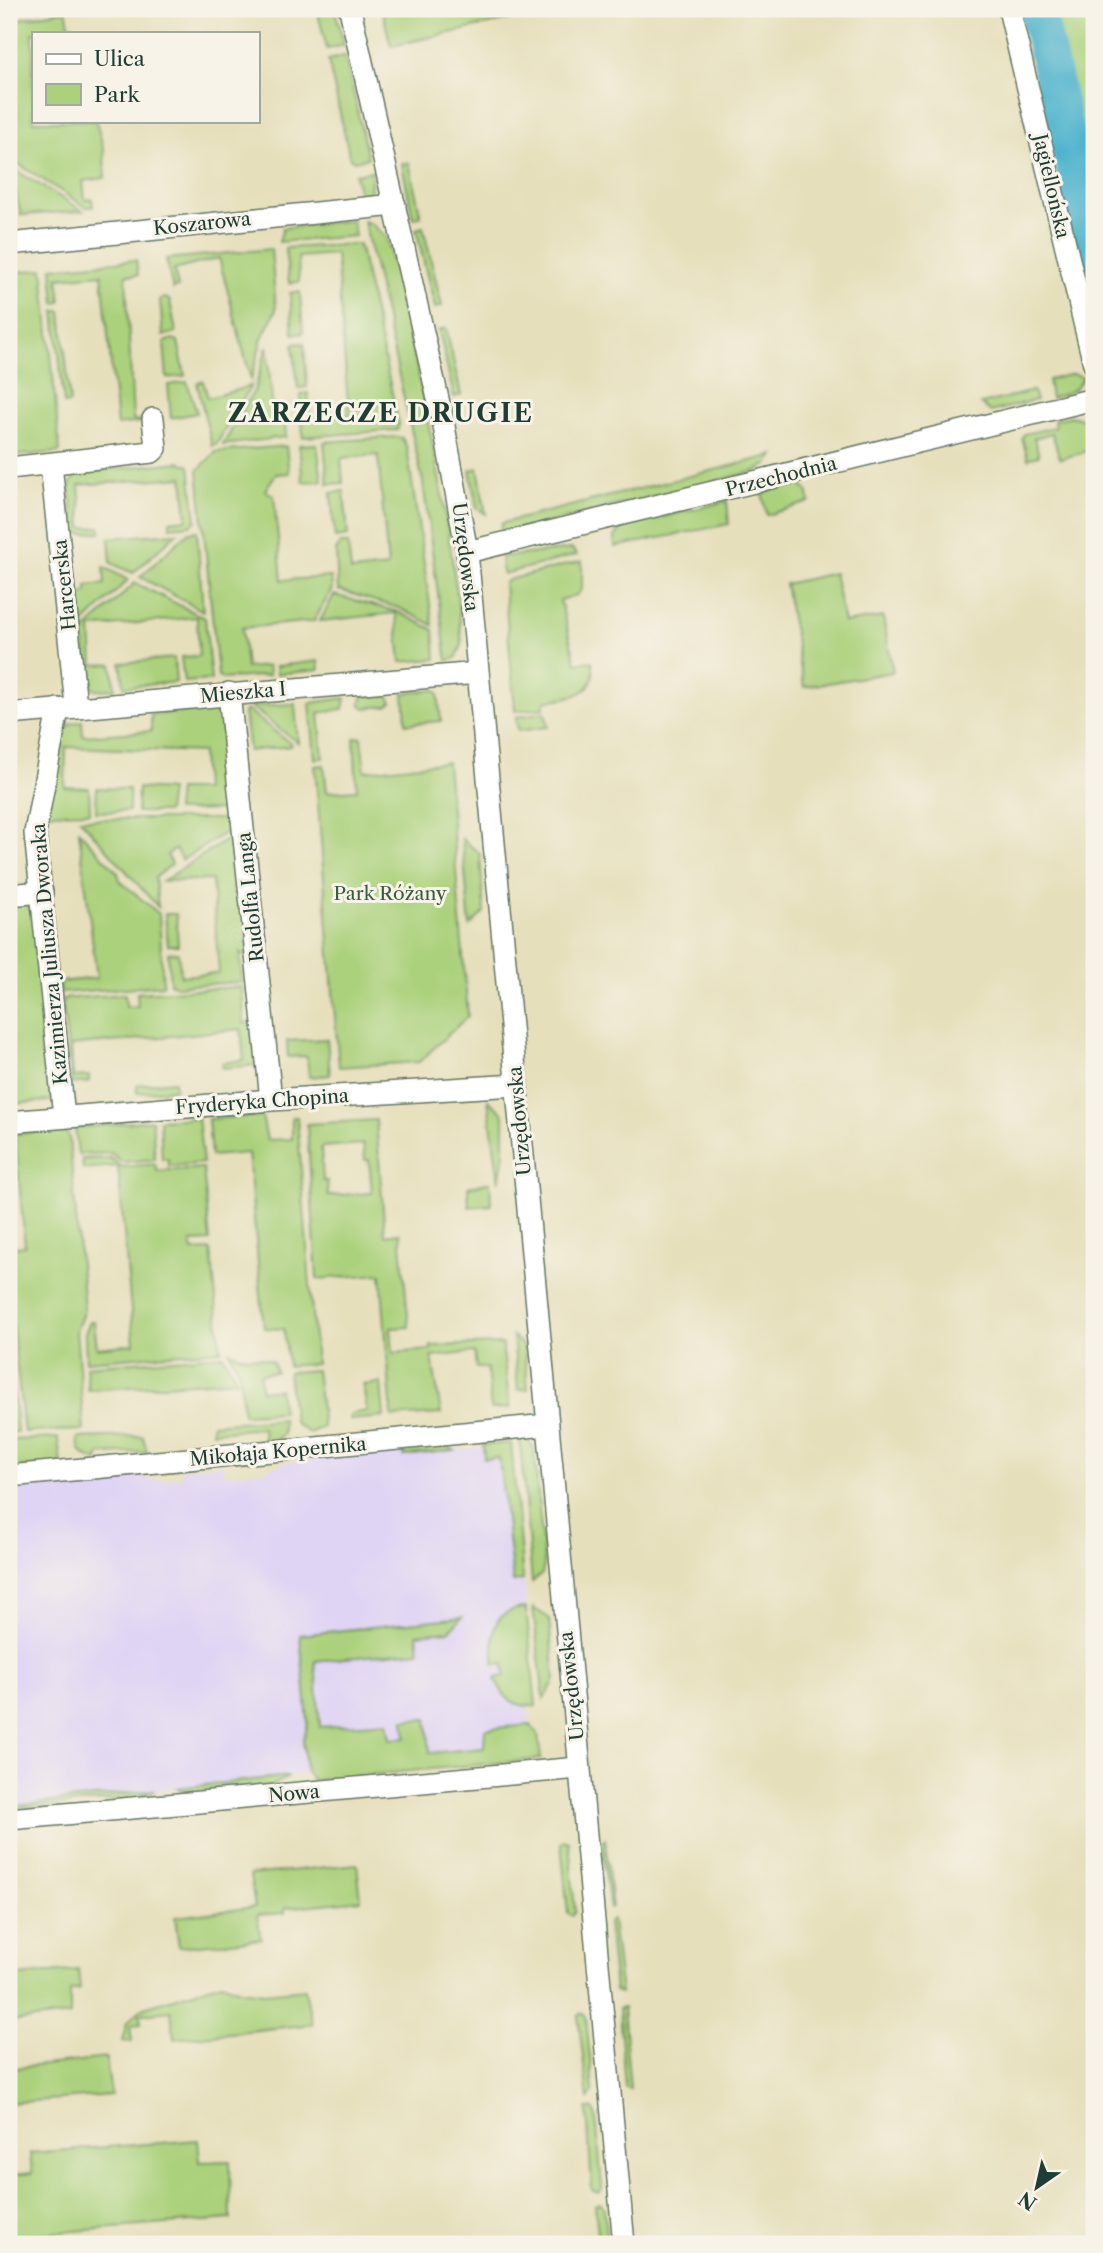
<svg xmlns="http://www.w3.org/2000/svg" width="1103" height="2253" font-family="'Libre Caslon Text',serif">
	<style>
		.built { fill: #e0d4f4 }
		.green { fill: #abd17b; stroke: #658758; stroke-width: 2; fill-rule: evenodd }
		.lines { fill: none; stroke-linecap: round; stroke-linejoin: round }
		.river { stroke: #4eb3cd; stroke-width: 37 }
		.minor-casing { stroke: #657663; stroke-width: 24 }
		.minor { stroke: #fff; stroke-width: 21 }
		.labels { text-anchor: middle; stroke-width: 6; stroke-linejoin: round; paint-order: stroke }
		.street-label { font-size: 19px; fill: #1f3d34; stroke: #f7f3e8 }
		.park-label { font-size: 19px; fill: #3b5b42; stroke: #f7f3e8 }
		.district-label { font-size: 26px; font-weight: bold; letter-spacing: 2px; fill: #1f3d34; stroke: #f7f3e8 }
	</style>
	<rect width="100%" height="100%" fill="#f7f3e8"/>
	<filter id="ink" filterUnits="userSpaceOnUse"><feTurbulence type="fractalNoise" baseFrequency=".0143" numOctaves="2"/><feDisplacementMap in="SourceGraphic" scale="14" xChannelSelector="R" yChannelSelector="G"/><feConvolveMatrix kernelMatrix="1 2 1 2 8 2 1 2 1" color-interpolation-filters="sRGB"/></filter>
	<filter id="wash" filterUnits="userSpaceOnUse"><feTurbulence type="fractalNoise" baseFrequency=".00686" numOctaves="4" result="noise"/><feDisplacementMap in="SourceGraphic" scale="28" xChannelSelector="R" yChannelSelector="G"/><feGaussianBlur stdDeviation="1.57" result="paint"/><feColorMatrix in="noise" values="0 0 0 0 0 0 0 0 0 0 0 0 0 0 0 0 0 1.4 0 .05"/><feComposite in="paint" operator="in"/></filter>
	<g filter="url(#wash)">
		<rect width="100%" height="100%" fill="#e6dfbb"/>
		<!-- built -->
		<path class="built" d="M511,1443L536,1706L528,1707L530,1725L538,1734L541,1759L313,1780L307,1774L292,1775L9,1807V1469L61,1464L62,1482L142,1476L148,1480H167L182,1476L181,1469L223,1464L224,1475L233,1474L262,1471L285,1463L404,1448L450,1447L464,1450Z"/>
		<!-- green -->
		<g class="green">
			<path d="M317,9H335L344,45L327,49Z"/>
			<path d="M382,9H557L391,46Z"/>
			<path d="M1022,9H1094V309Z"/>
			<path d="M66,10L71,33H33V121H96L104,151L105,178L83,181L85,200L92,199L93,207H86L9,158V21Z"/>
			<path d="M345,56L368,158L354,161L350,158L328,60Z"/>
			<path d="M409,163L421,217L413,218L402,164Z"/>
			<path d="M10,167L83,211L21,215Z"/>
			<path d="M372,171L370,193L360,196L355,174Z"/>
			<path d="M352,220L355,236L279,242L283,228Z"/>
			<path d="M364,221L372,224L387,239C419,374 450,507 462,645L456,658L447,661L423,482Z"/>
			<path d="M423,227L442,306L435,308L416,229Z"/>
			<path d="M359,244L399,425L397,430L303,437L301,394L308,393L310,418L349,415L336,254L298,257L299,282L289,283L285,248Z"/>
			<path d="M271,249L276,310L262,338L251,380L219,258L174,270L178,287L173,289L166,259Z"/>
			<path d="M136,260L138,275H126L133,420L150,421L117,425L102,274L58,278L61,302L55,303L52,268Z"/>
			<path d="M43,269L60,452L9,456V439L12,438L9,427V273Z"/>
			<path d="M300,292L303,333L293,334L290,293Z"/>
			<path d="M166,298L170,301L176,332L163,336L160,299Z"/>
			<path d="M55,311H61L70,403L64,404Z"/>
			<path d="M446,328L461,395L454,397L439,330Z"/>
			<path d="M172,339L178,341L185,376L167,378L164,343Z"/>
			<path d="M304,343L307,387L298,388L293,344Z"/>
			<path d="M267,346L274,423L285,422L286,437L223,445L255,389Z"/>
			<path d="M1073,374L1083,377C1076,392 1066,394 1051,398L1048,380Z"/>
			<path d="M203,381L208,398L251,386L216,445L212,446L197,383Z"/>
			<path d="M187,382L197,413L171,418L168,385Z"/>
			<path d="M1033,391L1036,400L991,412L981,404Z"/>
			<path d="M1070,416L1088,420L1094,425V449L1060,459L1052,433L1034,438L1039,455L1028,459L1022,438L1024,434L1055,427L1054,420Z"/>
			<path d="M395,437L402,438L407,448L433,625L399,608L338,590L336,550L341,544H348L351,571L388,567L378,455L341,458L343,483L328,484L324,442Z"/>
			<path d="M317,444L322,481L303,482L299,445Z"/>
			<path d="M286,446L289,473L276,474L265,490L274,496L282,580L331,577L332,589L314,621L242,628L246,668L268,666L269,675L222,679L218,676L198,470L216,452Z"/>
			<path d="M774,455L767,465L756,471L511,532L500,529L502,523Z"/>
			<path d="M180,462L190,466L196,521L190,525L170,527V521L187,519L183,477L79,485L82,528L100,527L101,532L74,534L70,486L76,473Z"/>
			<path d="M478,468L486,514L477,508L470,470Z"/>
			<path d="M797,483L807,490L810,502L767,515L762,493Z"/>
			<path d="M344,491L348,536L335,538L331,493Z"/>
			<path d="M727,501L729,524L615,547V536L623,527Z"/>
			<path d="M197,531L203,611L140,577L189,532Z"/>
			<path d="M177,533L133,573L111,563L109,538Z"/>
			<path d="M572,549L577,555L503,574L501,557Z"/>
			<path d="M582,561V589L577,595L560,600L576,663L592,661C600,696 570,697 544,701V708L515,711L504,584L508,580Z"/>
			<path d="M104,567L128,580L82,625L79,594L87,593V586L105,584Z"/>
			<path d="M834,573L844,623L883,617L893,672L804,687L785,584Z"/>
			<path d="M135,583L205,618L211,680L184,682L181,657L199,656L197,617L91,628L93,665L112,664L115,689L95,690L90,685L83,632Z"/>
			<path d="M334,595L398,612L434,630L436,659L401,662L396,613L320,621Z"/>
			<path d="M174,658L176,682L124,687L121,663Z"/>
			<path d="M318,661L319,670L277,674L276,666Z"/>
			<path d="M434,690L438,692L441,721L406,724L404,693Z"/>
			<path d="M388,695L392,702L387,706L365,708L360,704L363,696Z"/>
			<path d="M345,698L343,709L319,713L323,758L315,759L310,703Z"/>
			<path d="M295,704L298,743L250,706Z"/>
			<path d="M212,709L221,716L229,773L226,774L228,810L176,811L178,790H204L202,752L66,747L65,787L89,788L90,812L46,813L64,733L70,724L82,721L83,736L151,731V715Z"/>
			<path d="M247,710L291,744L290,746L249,751L244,712Z"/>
			<path d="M545,712L548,727L518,731L516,717Z"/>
			<path d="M361,737L365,771L447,762L468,1016L419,1062L339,1067L315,766L324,765L327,792L357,790L354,738Z"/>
			<path d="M97,788L129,789V811L96,812Z"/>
			<path d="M138,788L170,790L167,812H137Z"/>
			<path d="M80,819H233L234,827L182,860L175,849L167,855L172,864L155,878L158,907Z"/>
			<path d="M79,831L118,873L120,881L159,914L163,985L61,993L60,982L97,978Z"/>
			<path d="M239,832L249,957L240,953L242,982L176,986L170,983L168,953L178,952L181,976L219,973L212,880L163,881Z"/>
			<path d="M462,839L480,854L484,912L470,926Z"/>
			<path d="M23,901L34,913L54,1097L50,1101L9,1104V902Z"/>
			<path d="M165,914H176L178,945H168Z"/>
			<path d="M242,987L244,1023H252L257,1065L222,1068V1063L244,1060L241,1029L71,1046L73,1077L89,1076V1082L72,1084L62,999L125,994L126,1007L138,1006L137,993Z"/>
			<path d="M327,1039L330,1075L309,1077L307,1056L288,1057L287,1041Z"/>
			<path d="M174,1081L175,1089L137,1093V1085Z"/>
			<path d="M488,1100L504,1114V1155L499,1182Z"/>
			<path d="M262,1116L267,1140L292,1139V1117H297L316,1364L288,1366L284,1329L264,1328L248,1153L211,1156L208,1119Z"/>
			<path d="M198,1118L203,1163L169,1166L168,1159H162L160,1120Z"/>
			<path d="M152,1120L155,1159L122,1162L111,1153L78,1154L75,1128Z"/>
			<path d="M376,1120L385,1235L400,1233L409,1327L391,1328L393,1353L431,1350V1346L502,1344L510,1408L491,1409L487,1368H476L474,1352L432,1357L441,1414L392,1417L381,1274L317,1279L307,1124ZM363,1144L365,1160H369L372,1193L328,1196L327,1181H323L321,1147Z"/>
			<path d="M62,1130L69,1136L84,1310L76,1331L84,1430L24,1432L9,1295V1248L25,1246L15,1134Z"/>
			<path d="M110,1158L122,1167L155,1164L157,1171L203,1168L210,1241L191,1242L193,1251L211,1250L221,1350L86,1361L85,1333L90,1321H94L97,1348L134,1344L118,1166L83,1169L82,1159Z"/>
			<path d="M490,1182L491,1205L469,1207L468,1187Z"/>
			<path d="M513,1336L524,1347L528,1389L518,1390Z"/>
			<path d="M9,1344L17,1432L9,1433Z"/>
			<path d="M229,1350C243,1361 258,1353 273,1362L276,1372L260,1374L261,1391L279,1389L282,1412L243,1414L240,1375Z"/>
			<path d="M223,1355L237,1380L88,1390L86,1366Z"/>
			<path d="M316,1370L323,1427L309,1433L294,1422L288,1372Z"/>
			<path d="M381,1383L384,1417L350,1420L351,1414L367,1411L363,1385Z"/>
			<path d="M283,1419V1434L273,1442L264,1443L263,1428L212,1432V1424Z"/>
			<path d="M143,1436L147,1452L100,1454L98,1461C84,1456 78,1454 78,1438Z"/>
			<path d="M524,1437L534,1448L544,1565L542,1574L532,1582L520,1440Z"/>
			<path d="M58,1438L61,1464L9,1469V1440Z"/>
			<path d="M511,1443L523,1580L513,1582L499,1458L484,1459L483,1445Z"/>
			<path d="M446,1445L454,1450L404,1456V1448Z"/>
			<path d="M526,1608L536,1706C514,1707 503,1699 495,1678L505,1676L504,1663L495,1664C491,1636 490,1609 526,1608Z"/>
			<path d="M533,1608L549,1618L555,1680L544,1699Z"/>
			<path d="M462,1617L449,1631L417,1634L419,1651L315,1661L320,1727L387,1722L390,1739L406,1738L404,1720L427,1719L430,1753L484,1748L485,1729L530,1725L538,1734L541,1759L313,1780L306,1772L303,1741L308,1723L300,1635Z"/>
			<path d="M289,1776L272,1786L186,1793L177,1788Z"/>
			<path d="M155,1790L135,1798L9,1810V1807Z"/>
			<path d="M605,1839L612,1907L610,1908L601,1842Z"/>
			<path d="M564,1840L569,1842L575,1912L572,1915L568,1913L561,1843Z"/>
			<path d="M357,1864L361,1900L285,1908V1913L257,1915L261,1939L179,1947L175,1917L255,1907L250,1875Z"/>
			<path d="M612,1920L621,1993L615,1991L608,1923Z"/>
			<path d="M78,1970L80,1989L70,1991V2015L9,2022V1977Z"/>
			<path d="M222,1983L240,1990L264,1993L305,1989L312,2024L174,2039L171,2011L140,2014L141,2024L130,2025L132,2042L122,2041L127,2022L144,2007Z"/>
			<path d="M619,2008H623L630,2089L625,2088Z"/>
			<path d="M582,2013L586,2017L593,2092L588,2099L578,2015Z"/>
			<path d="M106,2058L111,2095L9,2103V2069Z"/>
			<path d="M587,2109L593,2110L596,2115L602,2188L598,2193L592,2190Z"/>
			<path d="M198,2140L200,2162L230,2161L231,2219L9,2236V2175L32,2173L30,2153Z"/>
			<path d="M600,2203L604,2207L607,2244H599L595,2205Z"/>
		</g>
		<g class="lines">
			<!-- river -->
			<path class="river" d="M1037,9L1094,253"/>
		</g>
	</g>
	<g filter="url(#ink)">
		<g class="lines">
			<!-- minor casing -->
			<g class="minor-casing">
				<g id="minor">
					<path d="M350,9L443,421L467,552L624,2244"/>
					<path d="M1009,9L1094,364"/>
					<path d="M9,244L395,205"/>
					<path d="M51,464L76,706"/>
					<path d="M9,468L152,452L156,448L153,419"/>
					<path d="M467,552L1094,399"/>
					<path d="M229,693L271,1100"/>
					<path d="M58,709L35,833L64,1117"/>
					<path d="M9,714L478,673"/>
					<path d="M9,895L42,892"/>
					<path d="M9,1122L271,1100L516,1085"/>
					<path d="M9,1476L547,1425"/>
					<path d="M9,1819L579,1768"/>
				</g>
			</g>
			<!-- minor -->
			<use href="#minor" class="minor"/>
		</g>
	</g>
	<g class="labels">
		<!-- street labels -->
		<g class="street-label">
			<text transform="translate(1052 186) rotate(77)" y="7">Jagiellońska</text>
			<text transform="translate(202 223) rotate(-6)" y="7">Koszarowa</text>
			<text transform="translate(781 476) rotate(-14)" y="7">Przechodnia</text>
			<text transform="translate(466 557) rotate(83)" y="7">Urzędowska</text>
			<text transform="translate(64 585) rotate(-96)" y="7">Harcerska</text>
			<text transform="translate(243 692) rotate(-5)" y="7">Mieszka I</text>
			<text transform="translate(250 897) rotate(-96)" y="7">Rudolfa Langa</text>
			<text transform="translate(49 954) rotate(-95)" y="7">Kazimierza Juliusza Dworaka</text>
			<text transform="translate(262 1101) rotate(-4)" y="7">Fryderyka Chopina</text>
			<text transform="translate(519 1121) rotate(-95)" y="7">Urzędowska</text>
			<text transform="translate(278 1451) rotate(-5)" y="7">Mikołaja Kopernika</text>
			<text transform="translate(571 1686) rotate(-96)" y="7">Urzędowska</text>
			<text transform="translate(294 1793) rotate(-5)" y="7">Nowa</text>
		</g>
		<!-- park labels -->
		<g class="park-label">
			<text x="390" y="900">Park Różany</text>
		</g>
		<!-- district labels -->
		<g class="district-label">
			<text x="381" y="422">ZARZECZE DRUGIE</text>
		</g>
	</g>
	<!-- margin -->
	<rect width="1103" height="2253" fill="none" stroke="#f7f3e8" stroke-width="35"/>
	<!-- legend -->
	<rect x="32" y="32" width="228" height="91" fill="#f7f3e8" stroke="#a1aaa0" stroke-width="2"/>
	<rect x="46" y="54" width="35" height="10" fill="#ffffff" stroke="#a1aaa0" stroke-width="2"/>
	<text x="94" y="66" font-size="21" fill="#1f3d34">Ulica</text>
	<rect x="46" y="84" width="35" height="21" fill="#abd17b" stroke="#a1aaa0" stroke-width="2"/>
	<text x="94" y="102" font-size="21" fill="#1f3d34">Park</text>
	<!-- north arrow -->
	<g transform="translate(1037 2187) rotate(214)" stroke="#f7f3e8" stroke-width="5" paint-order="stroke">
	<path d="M0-5L12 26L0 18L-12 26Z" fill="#1f3d34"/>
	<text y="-10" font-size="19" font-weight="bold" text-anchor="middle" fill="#1f3d34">N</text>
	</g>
</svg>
